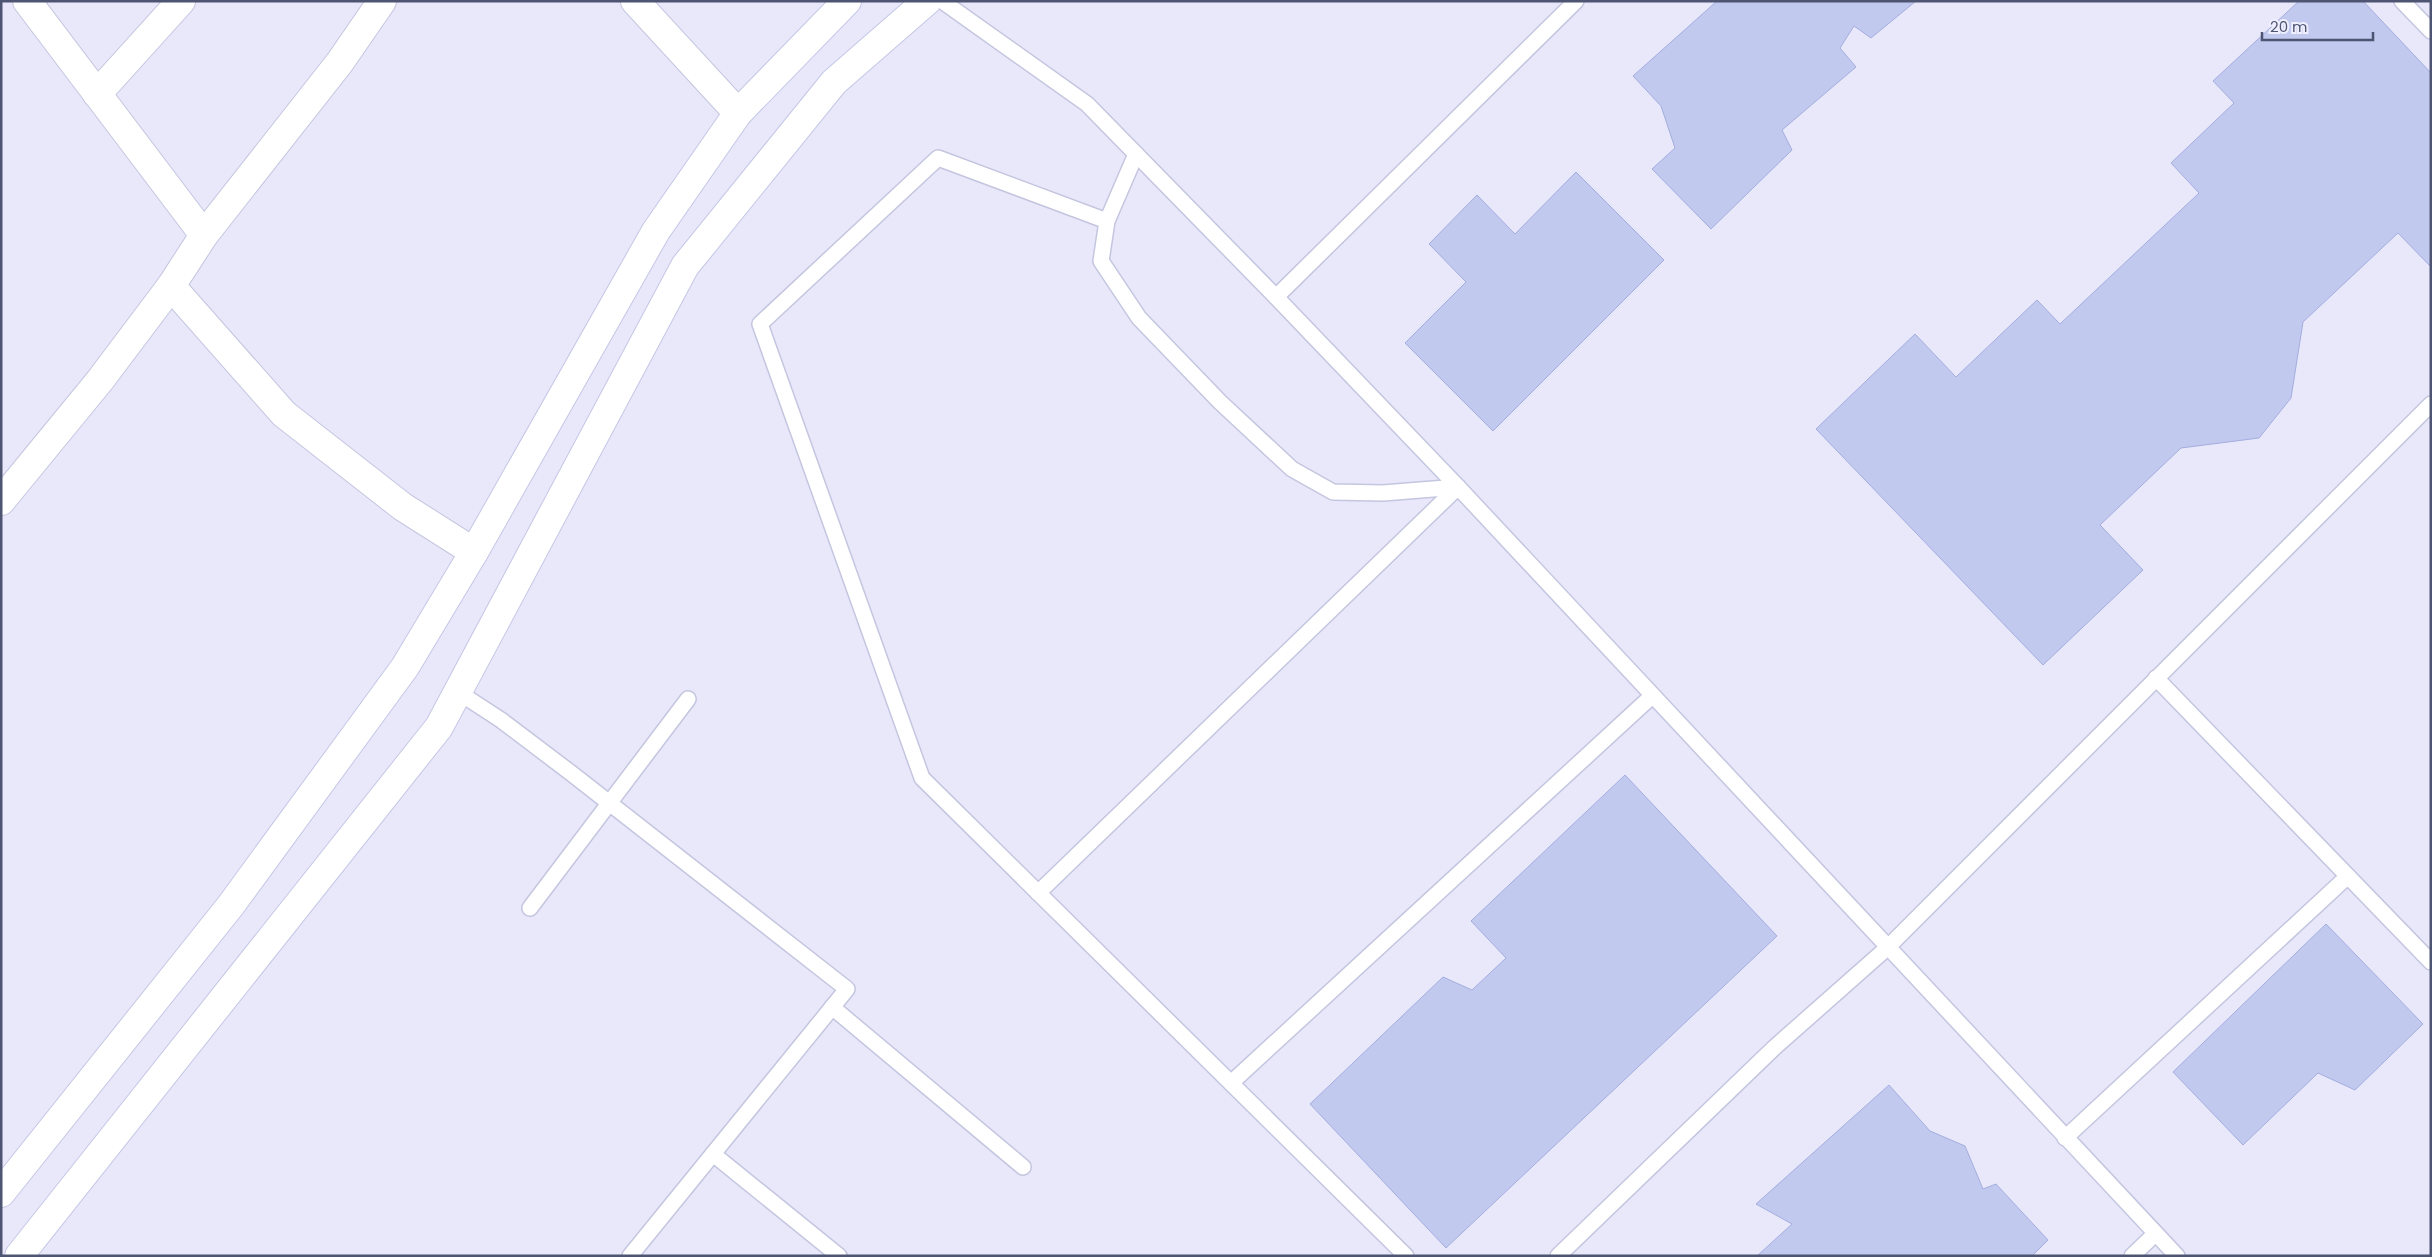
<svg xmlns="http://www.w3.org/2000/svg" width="2432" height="1257" font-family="Poppins,sans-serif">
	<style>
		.building { fill: #c2c9ee; stroke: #a3aedf }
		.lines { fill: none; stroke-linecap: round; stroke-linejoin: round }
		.lane-casing { stroke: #c4c6df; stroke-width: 18 }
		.street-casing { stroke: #c4c6df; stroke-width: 30 }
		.secondary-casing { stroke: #c4c7e5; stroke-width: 30 }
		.lane { stroke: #fff; stroke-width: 15 }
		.street { stroke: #fff; stroke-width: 28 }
		.secondary { stroke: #fff; stroke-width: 28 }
	</style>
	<rect width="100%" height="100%" fill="#e9e8fb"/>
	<!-- building -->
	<g class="building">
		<path d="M1717,1H1916L1871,38L1854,26L1840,48L1856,67L1782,130L1792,150L1711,229L1652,169L1675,148L1661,106L1633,76Z"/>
		<path d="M2299,1H2363L2431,73V267L2398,233L2303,322L2291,398L2259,438L2181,448L2100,525L2143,570L2043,665L1816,429L1915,334L1956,377L2037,300L2060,324L2199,193L2171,163L2234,103L2213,81Z"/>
		<path d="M1576,172L1664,260L1493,431L1405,343L1466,282L1429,244L1477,195L1515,234Z"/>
		<path d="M1625,775L1777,936L1446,1248L1310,1104L1443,977L1472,990L1506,958L1471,921Z"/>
		<path d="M2326,924L2423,1024L2355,1090L2318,1073L2243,1145L2173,1072Z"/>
		<path d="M1889,1085L1930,1131L1965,1146L1983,1189L1996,1184L2048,1240L2032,1256H1757L1792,1224L1756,1204Z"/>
	</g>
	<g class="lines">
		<!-- lane casing -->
		<g class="lane-casing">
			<g id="lane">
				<path d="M942,1L1087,104L1276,297L1458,487L2177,1256"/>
				<path d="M2402,1L2431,31"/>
				<path d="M1136,154L1107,221L1101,261L1139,318L1220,402L1292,469L1333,492L1383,493L1458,487"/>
				<path d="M1107,221L938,158L760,324L922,778L1406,1256"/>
				<path d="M1276,297L1576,1"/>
				<path d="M2156,678L2431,962"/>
				<path d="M458,692L501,720L571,773L847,989L630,1256"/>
				<path d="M1038,893L1458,487"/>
				<path d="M530,908L688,699"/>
				<path d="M832,1007L1023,1167"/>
				<path d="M1231,1083L1652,696"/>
				<path d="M2065,1138L2348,876"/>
				<path d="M713,1154L839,1256"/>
				<path d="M1558,1256L1775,1047L1887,948L2431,404"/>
				<path d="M2132,1256L2155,1234"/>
			</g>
		</g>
		<!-- street casing -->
		<g class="street-casing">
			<g id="street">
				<path d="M27,1L204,235"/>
				<path d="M635,1L738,113"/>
				<path d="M97,94L181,1"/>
				<path d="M171,286L284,414L403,507L474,552"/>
				<path d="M1,501L101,379L171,286L204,235L340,62L382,1"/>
			</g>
		</g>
		<!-- secondary casing -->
		<g class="secondary-casing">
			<g id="secondary">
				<path d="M1,1193L231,905L405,667L474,552L656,231L738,113L847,1"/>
				<path d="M19,1256L439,727L685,266L834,82L927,1"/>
			</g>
		</g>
		<!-- lane -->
		<use href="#lane" class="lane"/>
		<!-- street -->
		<use href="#street" class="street"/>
		<!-- secondary -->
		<use href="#secondary" class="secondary"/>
	</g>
	<!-- border -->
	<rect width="2432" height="1257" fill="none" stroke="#4e5573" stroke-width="5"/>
	<!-- scale -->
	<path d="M2262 32v8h111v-8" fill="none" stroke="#4e5573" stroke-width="2.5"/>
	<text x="2270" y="32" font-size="15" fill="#4e5573" stroke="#efeefe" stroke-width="4" paint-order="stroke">20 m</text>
</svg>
